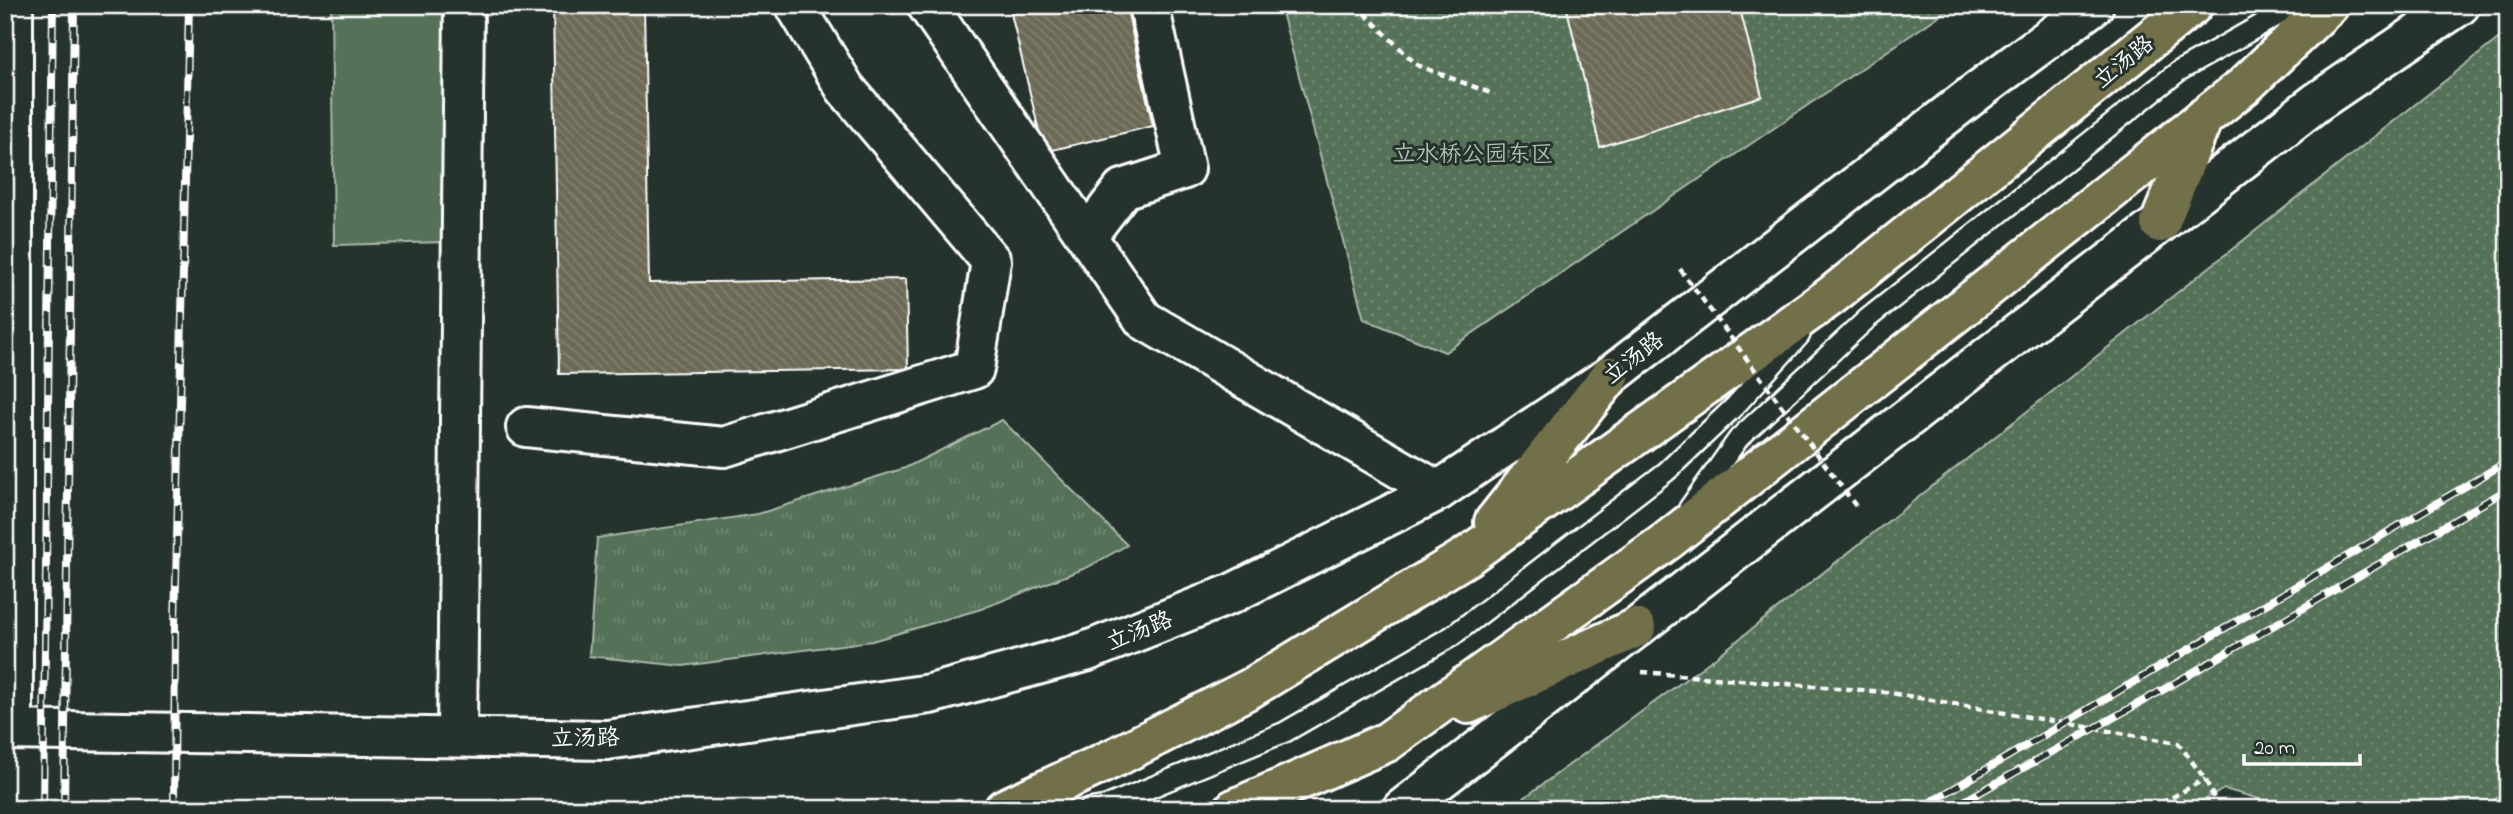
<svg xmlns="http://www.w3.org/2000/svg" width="2513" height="814" font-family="'Indie Flower','LXGW WenKai TC',sans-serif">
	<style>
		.grass { fill: url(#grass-tufts); stroke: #aab8ac; stroke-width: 2 }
		.park { fill: url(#park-dots); stroke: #aab8ac; stroke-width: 2 }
		.garden { fill: #557259; stroke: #aab8ac; stroke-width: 2 }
		.building { fill: url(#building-back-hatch); stroke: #fff; stroke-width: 2 }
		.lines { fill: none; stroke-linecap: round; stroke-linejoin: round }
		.service-casing { stroke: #fff; stroke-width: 24 }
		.minor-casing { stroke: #fff; stroke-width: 44 }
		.primary-casing { stroke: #fff; stroke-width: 44 }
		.path { stroke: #fff; stroke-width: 4.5; stroke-dasharray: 7 5; stroke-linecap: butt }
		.service { stroke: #26332d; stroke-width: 19 }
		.minor { stroke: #26332d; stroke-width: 38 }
		.primary { stroke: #71704a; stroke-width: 38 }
		.rail-casing { stroke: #fff; stroke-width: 8 }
		.rail { stroke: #26332d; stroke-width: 5; stroke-dasharray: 16; stroke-linecap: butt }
		.path-bridge { stroke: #fff; stroke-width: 4.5; stroke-dasharray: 7 5; stroke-linecap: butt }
		.labels { text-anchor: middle; stroke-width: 6; stroke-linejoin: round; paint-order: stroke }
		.street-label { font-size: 23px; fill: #fff; stroke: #26332d }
		.park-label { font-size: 23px; fill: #b2c0b4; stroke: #26332d }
	</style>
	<defs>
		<pattern id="grass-tufts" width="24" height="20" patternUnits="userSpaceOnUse" patternTransform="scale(1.75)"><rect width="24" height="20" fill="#557259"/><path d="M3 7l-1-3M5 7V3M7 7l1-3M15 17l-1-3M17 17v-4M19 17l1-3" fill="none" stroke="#6e8772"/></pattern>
		<pattern id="park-dots" width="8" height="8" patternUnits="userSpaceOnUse" patternTransform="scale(1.75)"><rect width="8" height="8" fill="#557259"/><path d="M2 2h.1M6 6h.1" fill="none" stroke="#6e8772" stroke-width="1.8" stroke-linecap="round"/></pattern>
		<pattern id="building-back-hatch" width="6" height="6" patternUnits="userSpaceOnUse" patternTransform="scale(1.75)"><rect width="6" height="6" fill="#6c6a56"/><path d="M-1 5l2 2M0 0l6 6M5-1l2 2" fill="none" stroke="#82806f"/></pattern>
	</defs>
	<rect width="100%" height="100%" fill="#26332d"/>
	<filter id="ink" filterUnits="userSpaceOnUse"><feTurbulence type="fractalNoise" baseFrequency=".0143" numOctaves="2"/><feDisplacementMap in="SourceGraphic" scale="14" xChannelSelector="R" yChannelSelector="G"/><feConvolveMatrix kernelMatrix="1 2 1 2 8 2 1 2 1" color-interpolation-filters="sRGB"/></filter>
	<g filter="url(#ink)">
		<!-- grass -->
		<path class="grass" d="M1002,420L1127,545L1088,567L981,609L872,641L683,666L589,656L597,538L758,514L905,468Z"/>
		<!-- park -->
		<g class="park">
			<path d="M1280,5H1955L1445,352L1364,319Z"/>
			<path d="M2508,31V790L2489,803L2472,809H2295L2224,789L2188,809H1509L1724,651Z"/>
		</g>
		<!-- garden -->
		<path class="garden" d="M331,5H451L446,242L334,245Z"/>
		<!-- building -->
		<g class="building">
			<path d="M553,5H644L649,283L906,279L908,369L559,374Z"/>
			<path d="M1009,5H1126L1153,126L1044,152Z"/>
			<path d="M1566,5H1739L1762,96L1600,147Z"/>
		</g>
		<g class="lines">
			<!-- service casing -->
			<g class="service-casing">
				<g id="service">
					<path d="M1689,508L1739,438L1867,319L2179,71L2296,5"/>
					<path d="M1089,809L1106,806L1285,732L1452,636L1667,471L1735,406L1800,335"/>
				</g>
			</g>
			<!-- minor casing -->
			<g class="minor-casing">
				<g id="minor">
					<path d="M927,5L1144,320L1438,491"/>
					<path d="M1087,236L1123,189L1185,169L1149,5"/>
					<path d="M526,427L724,447L974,369L991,261L845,88L795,5"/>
					<path d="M13,729V5"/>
					<path d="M5,730L607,740L930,694L1085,652L1231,594L1438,491L1610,376L1979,90L2094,5"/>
					<path d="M457,737L464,5"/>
					<path d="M1402,809L2317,102L2460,5"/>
				</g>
			</g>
			<!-- primary casing -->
			<g class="primary-casing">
				<g id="primary">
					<path d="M2160,223L2203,118"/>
					<path d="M1494,522L1610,376"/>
					<path d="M1468,704L1636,628"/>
					<path d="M1004,809L1116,757L1251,688L1466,557L1831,296L2193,5"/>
					<path d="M1234,809L1387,742L1667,541L2244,86L2329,5"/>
				</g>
			</g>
			<!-- path -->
			<g class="path">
				<path d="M1356,5L1417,65L1493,94"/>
				<path d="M1642,672L1885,692L2178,743L2205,779L2219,809"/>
				<path d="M2151,809L2205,779"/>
			</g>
			<!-- service -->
			<use href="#service" class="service"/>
			<!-- minor -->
			<use href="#minor" class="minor"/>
			<!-- primary -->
			<use href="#primary" class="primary"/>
			<!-- rail casing -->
			<g class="rail-casing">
				<g id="rail">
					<path d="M43,809L53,5"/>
					<path d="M64,809L74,5"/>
					<path d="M174,809L175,626L189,5"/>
					<path d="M1919,809L2508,461"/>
					<path d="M1950,809L2168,687L2508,489"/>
				</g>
			</g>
			<!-- rail -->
			<use href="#rail" class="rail"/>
			<!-- path-bridge -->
			<path class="path-bridge" d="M1680,269L1858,509"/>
		</g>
	</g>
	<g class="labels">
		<!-- street labels -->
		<g class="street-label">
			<text transform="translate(2123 61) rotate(-39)" y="8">立汤路</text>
			<text transform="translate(1633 357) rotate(-38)" y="8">立汤路</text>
			<text transform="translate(1139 630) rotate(-22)" y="8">立汤路</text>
			<text transform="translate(585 737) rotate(-1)" y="8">立汤路</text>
		</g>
		<!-- park labels -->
		<g class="park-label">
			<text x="1473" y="161">立水桥公园东区</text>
		</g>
	</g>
	<!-- margin -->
	<rect width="2513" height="814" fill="none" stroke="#26332d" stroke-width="28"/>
	<rect x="14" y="14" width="2485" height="786" fill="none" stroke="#fff" stroke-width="2.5" filter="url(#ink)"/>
	<!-- scale -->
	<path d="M2244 754v10h116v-10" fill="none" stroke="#ffffff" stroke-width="3.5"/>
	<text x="2254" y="754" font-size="21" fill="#ffffff" stroke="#26332d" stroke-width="5" paint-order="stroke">20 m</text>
</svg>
